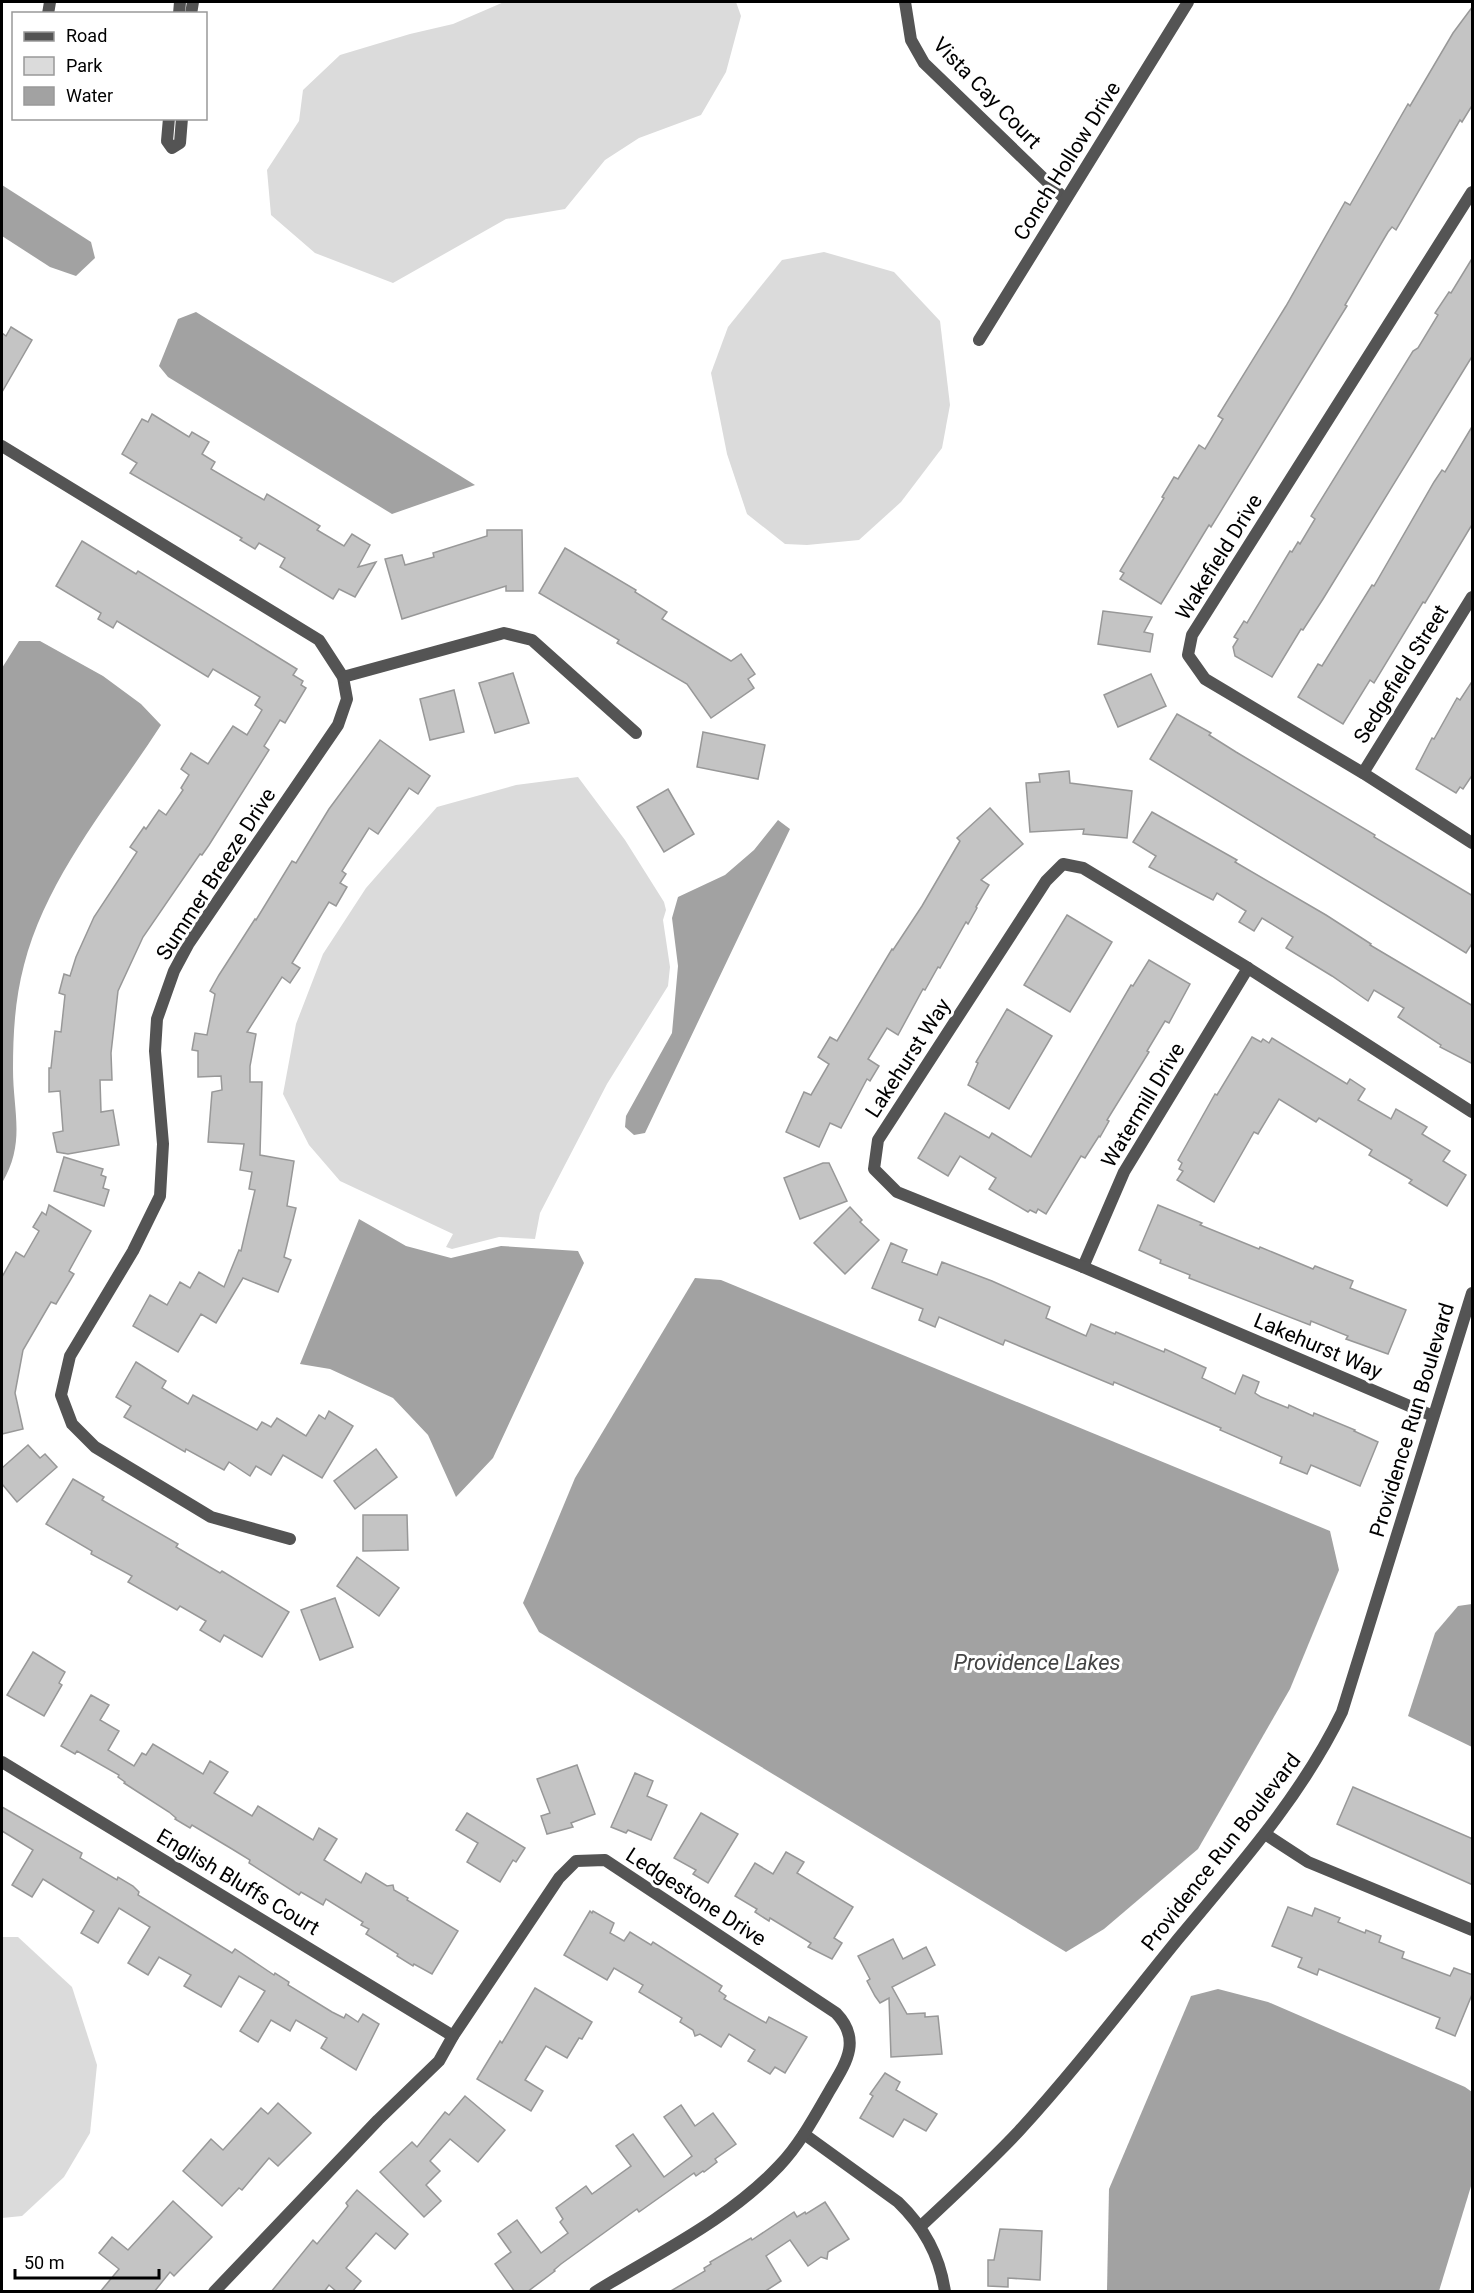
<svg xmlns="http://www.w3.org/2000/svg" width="1474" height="2293" font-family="Roboto,sans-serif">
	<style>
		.green { fill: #dbdbdb }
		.water { fill: #a2a2a2 }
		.building { fill: #c4c4c4; stroke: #989898; stroke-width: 1.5 }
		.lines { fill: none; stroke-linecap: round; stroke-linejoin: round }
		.minor { stroke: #545454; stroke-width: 12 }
		.tertiary { stroke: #545454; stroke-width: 12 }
		.labels { text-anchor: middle; stroke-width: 6; stroke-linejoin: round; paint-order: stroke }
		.street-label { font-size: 21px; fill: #000; stroke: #fff }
		.water-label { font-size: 22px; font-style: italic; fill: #434343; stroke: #fff }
	</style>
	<rect width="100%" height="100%" fill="#fff"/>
	<!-- green -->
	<g class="green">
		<path d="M504,2H736L741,16L726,72L701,115L639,138L605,160L565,209L506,219L393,283L315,253L271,215L267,170L299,121L303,90L340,55L410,34L453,24Z"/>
		<path d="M824,252L894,272L940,321L950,405L942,448L901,502L859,540L807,545L785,544L747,514L727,454L711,373L728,327L782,260Z"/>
		<path d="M578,777L625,840L664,902L666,910L663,920L670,967L668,986L607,1084L540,1213L535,1239L499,1237L452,1249L446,1247L453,1234L340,1181L309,1145L283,1094L296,1024L323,954L366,888L437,807L516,785Z"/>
		<path d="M2,1937H18L72,1987L97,2065L90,2133L64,2177L22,2216L2,2218Z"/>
	</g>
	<!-- water -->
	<g class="water">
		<path d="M2,185L91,242L95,258L76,276L50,267L2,236Z"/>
		<path d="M196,312L475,485L392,514L168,377L159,366L178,319Z"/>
		<path d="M19,641H40L103,676L141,704L161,725C112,801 47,876 24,965C15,999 13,1033 13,1069C13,1112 26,1142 2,1183V668Z"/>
		<path d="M778,820L790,829L645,1133L634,1135L625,1127L626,1116L672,1033L678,966L672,918L678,897L725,875L754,850Z"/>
		<path d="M359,1219L406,1246L451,1258L501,1246L578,1251L584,1263L493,1458L456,1497L428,1435L393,1398L330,1369L300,1364Z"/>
		<path d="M695,1278L721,1280L1330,1531L1339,1570L1290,1689L1198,1849L1104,1929L1066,1952L539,1632L523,1603L575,1478Z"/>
		<path d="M1472,1604V1747L1408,1716L1435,1633L1458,1606Z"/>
		<path d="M1218,1989L1268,2002L1465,2087L1472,2092V2183L1439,2291H1107L1109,2189L1191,1996Z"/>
	</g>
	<!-- building -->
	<g class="building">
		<path d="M1473,6V104L1462,122L1460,120L1396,230L1392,227L1388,232L1345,305L1347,306L1337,322L1211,527L1209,525L1161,604L1120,579L1124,573L1120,571L1164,498L1162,497L1174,477L1178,479L1199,445L1205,449L1223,419L1218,416L1286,306L1345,202L1350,205L1408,104L1410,106L1453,33Z"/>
		<path d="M1473,257V355L1323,599L1303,630L1301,629L1272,677L1235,656L1233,647L1238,639L1234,637L1244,621L1247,623L1290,551L1292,552L1298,542L1300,544L1315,519L1311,516L1413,351L1418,348L1438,315L1435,313L1449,292L1451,293Z"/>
		<path d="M11,327L32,340L2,392V333L6,336Z"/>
		<path d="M152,414L189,437L192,432L209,442L202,454L215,462L211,469L264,500L267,494L320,526L317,530L344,546L352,534L370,545L358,567L376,562L355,597L339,589L333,599L280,567L285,558L259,543L255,549L240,540L242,538L130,473L137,463L122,454L142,419L148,422Z"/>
		<path d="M1473,425V523L1425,603L1423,602L1374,683L1370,680L1343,724L1298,697L1318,664L1322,666L1372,585L1374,586L1434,482L1442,470L1445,472Z"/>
		<path d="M487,530H522L523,591H506V586L402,619L385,559L402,555L405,565L434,557L433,553L487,536Z"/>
		<path d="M82,541L136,574L138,571L297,669L293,675L303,681L301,685L306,688L285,723L280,720L264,746L269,750L209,845L202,855L200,854L143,937L118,991L111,1053L112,1080H100L101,1112L113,1110L119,1145L68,1154L57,1152L53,1133L63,1131L60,1091L49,1092V1068H51L55,1031L61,1032L65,995L59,993L64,974L70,976L76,957L94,917L137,852L130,847L144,827L146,829L159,810L166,815L183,790L181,788L189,775L181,769L191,753L208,764L233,726L247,735L262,710L255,705L260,697L213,669L208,677L117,621L113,628L98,619L101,613L56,586Z"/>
		<path d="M565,548L636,590L635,592L667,612L662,619L731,661L741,654L755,674L748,679L754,688L711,718L687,684L617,643L619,640L539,593Z"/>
		<path d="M1103,611L1152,617L1144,632L1153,634L1150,652L1098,644Z"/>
		<path d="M513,673L529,723L495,733L479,683Z"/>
		<path d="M1151,674L1166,706L1118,727L1104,695Z"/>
		<path d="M1473,680V774L1463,789L1460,787L1456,793L1416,769L1432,738L1434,739L1457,698L1460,700Z"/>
		<path d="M454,690L464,732L430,740L420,699Z"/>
		<path d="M1177,714L1211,733L1209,735L1236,752L1375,835L1374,837L1473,896V942L1466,953L1150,759Z"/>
		<path d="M703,732L765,745L758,779L697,767Z"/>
		<path d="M380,740L430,776L418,794L409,788L378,834L369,828L342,871L346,874L340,883L347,887L336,906L329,902L292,963L300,968L290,983L282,977L247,1032L256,1034L250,1066V1082H262L260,1155L294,1161L287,1206L296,1208L284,1257L291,1260L278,1292L243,1278L216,1323L201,1314L178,1352L133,1326L150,1295L167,1305L180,1282L190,1288L199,1272L224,1287L239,1250L241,1251L255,1190L249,1189L252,1172L240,1170L244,1144L208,1142L212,1092L222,1090L221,1076L198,1077V1051L192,1050L195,1033L207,1035L215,994L210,991L219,975L255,919L256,920L292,861L296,863L329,809Z"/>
		<path d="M1069,771L1070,783L1132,791L1127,838L1083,834L1084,829L1030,832L1026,783L1040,782L1039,774Z"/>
		<path d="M668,789L694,834L664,852L637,807Z"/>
		<path d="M990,808L1023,844L981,880L989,885L976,907L977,908L968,924L966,922L940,968L938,967L925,990L923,989L898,1035L887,1028L868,1059L879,1066L870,1081L867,1079L841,1128L830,1123L819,1147L786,1132L804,1092L811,1095L829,1064L818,1057L830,1037L837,1041L892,949L893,950L922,906L960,841L957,838Z"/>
		<path d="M1152,812L1237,860L1235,862L1326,915L1371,944L1370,945L1473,1006V1064L1440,1047L1441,1045L1398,1017L1404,1008L1374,990L1368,1001L1332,976L1286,948L1293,937L1262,918L1254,931L1239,922L1246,911L1217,893L1213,900L1149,867L1156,856L1133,842Z"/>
		<path d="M1067,915L1112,942L1070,1012L1024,985Z"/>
		<path d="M1149,960L1190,984L1169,1023L1165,1021L1147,1051L1149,1052L1107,1120L1109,1121L1100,1137L1099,1136L1085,1158L1081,1156L1046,1214L1038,1209L1036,1213L1030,1210L1028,1212L989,1189L996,1178L960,1156L948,1176L918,1158L945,1113L989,1138L992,1133L1031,1157L1131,985L1133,986Z"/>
		<path d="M1007,1009L1052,1036L1009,1109L968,1085L978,1063L976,1062Z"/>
		<path d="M1252,1037L1261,1042L1263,1039L1269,1043L1272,1038L1347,1084L1350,1079L1365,1089L1358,1100L1391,1119L1396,1109L1427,1127L1422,1134L1450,1151L1443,1161L1466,1175L1447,1206L1409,1183L1412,1180L1369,1155L1372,1150L1319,1118L1316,1122L1279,1099L1258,1134L1254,1132L1214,1202L1177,1180L1183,1171L1179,1169L1182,1163L1178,1160L1215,1094L1217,1095Z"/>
		<path d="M64,1157L103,1169L101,1175L106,1177L103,1188L109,1190L104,1206L54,1191Z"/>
		<path d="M823,1163H829L847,1201L800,1219L784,1178Z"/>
		<path d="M49,1205L91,1231L69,1271L74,1274L56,1304L51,1302L23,1350L15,1393L23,1429L2,1434V1277L16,1252L24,1257L39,1231L33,1227L42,1212L46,1215Z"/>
		<path d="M1158,1205L1202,1223L1200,1225L1259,1249L1260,1247L1313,1269L1315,1266L1353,1281L1350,1288L1406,1310L1388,1354L1346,1339L1348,1336L1311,1321L1310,1325L1189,1278L1190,1275L1160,1263L1161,1260L1139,1250Z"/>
		<path d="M850,1207L862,1220L860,1222L879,1240L845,1274L814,1243Z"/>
		<path d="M891,1243L907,1250L902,1262L937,1275L942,1262L992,1281L1050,1307L1046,1318L1086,1336L1091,1324L1115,1334L1116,1332L1164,1352L1165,1349L1206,1368L1202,1378L1235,1394L1243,1375L1259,1382L1255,1393L1261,1397L1288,1408L1289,1405L1313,1416L1314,1413L1355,1430L1354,1431L1378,1442L1360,1486L1311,1465L1307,1474L1280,1463L1282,1457L1220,1430L1221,1428L1114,1382L1113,1385L1005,1340L1003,1345L939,1317L935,1327L919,1320L923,1309L872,1288Z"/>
		<path d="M136,1362L166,1381L162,1388L188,1404L193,1395L257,1430L262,1422L271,1427L277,1418L306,1436L319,1415L325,1419L329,1411L353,1426L322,1478L283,1455L271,1475L256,1466L250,1476L229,1462L224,1470L186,1449L185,1452L124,1417L131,1406L116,1397Z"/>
		<path d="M28,1445L40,1458L45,1454L57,1467L17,1502L2,1484V1468Z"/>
		<path d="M376,1449L397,1477L355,1509L334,1481Z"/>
		<path d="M73,1479L104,1497L102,1500L178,1544L176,1547L220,1573L222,1571L289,1612L262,1657L224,1635L220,1642L200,1630L206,1621L180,1606L177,1610L128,1582L132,1576L91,1554L92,1551L46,1524Z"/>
		<path d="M363,1515H407L408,1550L363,1551Z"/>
		<path d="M357,1557L399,1588L379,1616L337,1586Z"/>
		<path d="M335,1598L353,1647L320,1660L301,1610Z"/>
		<path d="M33,1652L65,1672L59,1683L62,1685L44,1716L7,1695Z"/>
		<path d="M91,1695L109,1705L100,1720L119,1731L108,1750L134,1766L142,1753L146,1755L153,1744L203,1774L210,1761L228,1772L214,1793L252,1816L258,1806L313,1840L319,1828L337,1839L324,1860L361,1883L366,1873L387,1886L393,1885L394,1890L408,1898L407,1900L458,1931L432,1974L414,1964L413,1966L397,1956L398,1954L366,1934L369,1929L361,1925L363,1922L326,1899L323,1905L301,1892L299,1895L249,1863L250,1860L232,1849L192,1825L190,1828L175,1819L176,1818L169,1812L124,1783L125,1782L118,1777L119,1775L77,1751L75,1754L61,1746Z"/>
		<path d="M577,1765L595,1814L571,1823L573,1827L547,1834L541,1816L550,1813L537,1779Z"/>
		<path d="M635,1773L653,1781L647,1796L667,1805L651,1840L628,1830L626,1833L611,1827Z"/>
		<path d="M1353,1787L1473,1839V1885L1337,1824Z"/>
		<path d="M2,1807L82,1853L80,1858L117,1880L118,1877L133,1886L139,1892L138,1895L198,1932L232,1953L235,1949L274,1975L275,1973L289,1982L288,1985L332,2012L344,2018L346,2014L358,2022L363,2014L379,2024L356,2070L321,2048L327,2038L296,2020L290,2031L271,2020L258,2042L240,2031L265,1991L239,1976L221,2007L184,1986L191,1975L159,1957L148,1975L128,1963L150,1927L119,1908L98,1943L81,1933L94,1911L43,1879L32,1897L12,1885L33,1850L2,1831Z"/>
		<path d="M467,1813L525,1848L516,1862L513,1860L500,1882L467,1862L478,1843L456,1830Z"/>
		<path d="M701,1813L738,1834L708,1883L693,1874L696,1870L674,1858Z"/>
		<path d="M786,1852L804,1862L797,1873L853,1907L834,1938L842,1943L832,1959L808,1947L811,1943L770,1918L769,1921L755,1912L757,1909L735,1896L755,1863L773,1874Z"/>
		<path d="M1288,1907L1312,1916L1315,1908L1340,1918L1338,1922L1365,1933L1366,1930L1381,1936L1379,1942L1404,1952L1402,1958L1450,1976L1454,1968L1473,1975V1992L1455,2036L1436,2028L1440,2018L1319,1969L1317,1975L1298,1967L1302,1958L1272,1946Z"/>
		<path d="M590,1911L592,1913L593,1911L614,1923L610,1933L624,1941L630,1932L651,1945L653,1942L722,1986L719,1991L726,1996L724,1999L766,2023L769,2017L807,2037L785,2073L775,2067L770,2074L748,2061L755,2050L729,2034L721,2047L700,2034L695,2036L693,2030L680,2022L682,2018L639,1992L643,1985L614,1968L607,1980L564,1955Z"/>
		<path d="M893,1939L903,1959L926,1947L935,1965L892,1987L907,2014L925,2013V2017L938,2016L942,2054L891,2057L889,1998L880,2003L875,1996L867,1981L870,1979L858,1956Z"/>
		<path d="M535,1988L592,2022L582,2039L579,2038L567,2058L546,2046L525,2080L543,2091L531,2111L477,2079L500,2041L502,2043Z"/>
		<path d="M885,2073L900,2082L896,2090L937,2114L926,2131L904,2119L893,2137L860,2118L873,2096L870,2094Z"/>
		<path d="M465,2096L505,2130L478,2162L450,2139L430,2161L440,2171L426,2185L441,2201L424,2217L380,2172L412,2142L417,2147L445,2112L449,2115Z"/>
		<path d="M278,2103L311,2133L278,2166L269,2158L242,2190L239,2188L222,2206L183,2171L211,2139L223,2150L261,2108L268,2114Z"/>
		<path d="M681,2105L695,2126L713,2113L736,2144L715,2159L717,2162L704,2172L703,2171L696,2176L694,2173L639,2212L637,2209L561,2264L554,2270L555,2271L527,2292H515L495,2264L511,2252L498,2234L517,2220L541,2253L568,2233L560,2222L563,2219L556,2208L586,2186L592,2194L631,2166L616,2146L633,2134L664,2177L692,2156L664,2117Z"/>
		<path d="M357,2190L408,2234L395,2249L376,2233L346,2268L361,2281L352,2292H337L329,2285L324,2292H271L313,2240L317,2244L340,2216L348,2206L346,2203Z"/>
		<path d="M173,2201L212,2237L174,2276L170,2272L154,2292H100L119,2269L99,2253L112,2237L128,2250Z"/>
		<path d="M825,2202L849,2239L828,2252L827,2259L821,2257L808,2266L790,2240L766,2256L781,2281L764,2292H669L705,2271L704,2268L711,2264L710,2262L751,2238L752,2240L794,2212L797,2217L805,2212L806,2214Z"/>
		<path d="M1000,2229L1042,2231L1040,2280L1008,2278V2287L988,2286V2260H994Z"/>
	</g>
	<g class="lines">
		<!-- minor -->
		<g class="minor">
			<path d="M905,2L911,40L924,63L1065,199"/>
			<path d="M48,14L50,2"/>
			<path d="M179,14L180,2"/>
			<path d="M191,14L193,2"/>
			<path d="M169,118L167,141L172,148L180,143L182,118"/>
			<path d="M1472,192L1192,635L1188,655L1205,679L1363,773L1472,843"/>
			<path d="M979,340L1188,2"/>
			<path d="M2,446L319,640L343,677L347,699L338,725L189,943L174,971L157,1019L155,1051L163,1144L160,1196L133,1251L70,1356L61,1395L72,1424L95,1447L211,1517L290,1539"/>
			<path d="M343,677L504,633L532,640L636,733"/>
			<path d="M1363,773L1472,597"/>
			<path d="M1083,1267L1124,1172L1248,968"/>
			<path d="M1433,1416L1083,1267L897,1192L874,1169L878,1140L1046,881L1063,864L1083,868L1248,968L1472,1112"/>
			<path d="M2,1762L453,2036"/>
			<path d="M1265,1834L1308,1862L1472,1930"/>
			<path d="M804,2134L898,2202C924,2227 940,2255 945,2292"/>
			<path d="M214,2292L378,2120L439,2061L453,2036L559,1878L576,1861L605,1860L836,2013C862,2040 846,2063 830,2090C815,2116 800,2144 779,2166C728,2220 658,2253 595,2292"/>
		</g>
		<!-- tertiary -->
		<path class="tertiary" d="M921,2226C954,2195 988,2164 1019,2131C1075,2070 1126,2003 1178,1939C1238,1867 1301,1797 1342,1712L1472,1293"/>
	</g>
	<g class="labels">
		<!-- street labels -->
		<g class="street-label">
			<text transform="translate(987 93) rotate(46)" y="7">Vista Cay Court</text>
			<text transform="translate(1067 161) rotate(-58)" y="7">Conch Hollow Drive</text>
			<text transform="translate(1219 557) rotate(-58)" y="7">Wakefield Drive</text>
			<text transform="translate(1401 674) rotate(-58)" y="7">Sedgefield Street</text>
			<text transform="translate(216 874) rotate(-57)" y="7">Summer Breeze Drive</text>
			<text transform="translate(908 1058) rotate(-57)" y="7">Lakehurst Way</text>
			<text transform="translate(1143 1105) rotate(-59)" y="7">Watermill Drive</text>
			<text transform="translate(1318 1346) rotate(23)" y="7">Lakehurst Way</text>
			<text transform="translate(1412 1420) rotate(-73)" y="7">Providence Run Boulevard</text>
			<text transform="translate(1221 1852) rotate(-52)" y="7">Providence Run Boulevard</text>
			<text transform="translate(238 1882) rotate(31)" y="7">English Bluffs Court</text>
			<text transform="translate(696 1897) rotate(33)" y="7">Ledgestone Drive</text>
		</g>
		<!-- water labels -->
		<g class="water-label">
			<text x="1037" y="1670">Providence Lakes</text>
		</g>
	</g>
	<!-- border -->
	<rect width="1474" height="2293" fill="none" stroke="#000000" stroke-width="6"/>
	<!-- legend -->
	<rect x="12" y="12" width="195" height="108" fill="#ffffff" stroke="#999999" stroke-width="1.5"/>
	<rect x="24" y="32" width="30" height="9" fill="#545454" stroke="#999999" stroke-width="1.5"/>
	<text x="66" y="42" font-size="18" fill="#000000">Road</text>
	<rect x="24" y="57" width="30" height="18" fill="#dbdbdb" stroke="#999999" stroke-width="1.5"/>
	<text x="66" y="72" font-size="18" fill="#000000">Park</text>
	<rect x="24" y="87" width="30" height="18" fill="#a2a2a2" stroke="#999999" stroke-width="1.5"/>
	<text x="66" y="102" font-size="18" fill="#000000">Water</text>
	<!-- scale -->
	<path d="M15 2269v9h144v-9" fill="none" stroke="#000000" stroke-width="3"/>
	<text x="24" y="2269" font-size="18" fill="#000000" stroke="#ffffff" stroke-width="4.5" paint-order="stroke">50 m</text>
</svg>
